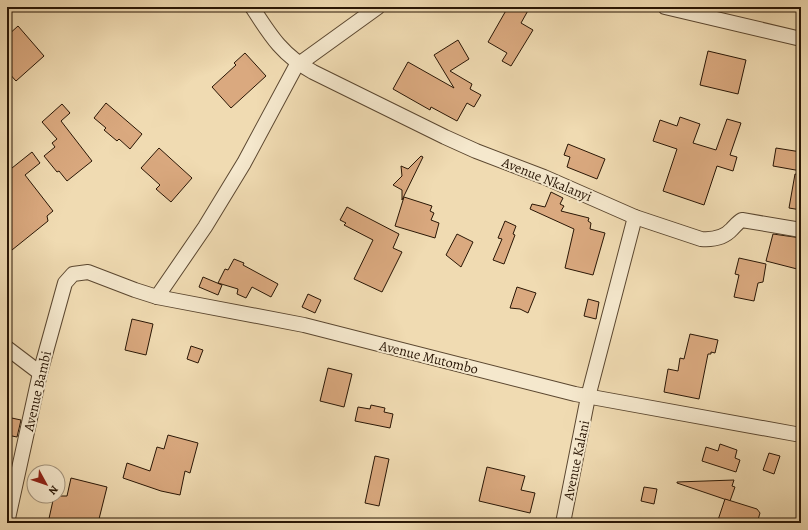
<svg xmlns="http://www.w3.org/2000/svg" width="808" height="530" font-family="Alegreya,serif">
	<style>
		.building { fill: #daa97f; stroke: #291605 }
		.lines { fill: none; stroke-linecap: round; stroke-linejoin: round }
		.street-casing { stroke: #5b4730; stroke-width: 16 }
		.street { stroke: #f5e8cd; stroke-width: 14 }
		.labels { text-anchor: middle; stroke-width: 4; stroke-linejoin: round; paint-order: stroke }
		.street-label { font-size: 14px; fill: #291605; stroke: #f5e8cd }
	</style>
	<rect width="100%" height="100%" fill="#f0dbb2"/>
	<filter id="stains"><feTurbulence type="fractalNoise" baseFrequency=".005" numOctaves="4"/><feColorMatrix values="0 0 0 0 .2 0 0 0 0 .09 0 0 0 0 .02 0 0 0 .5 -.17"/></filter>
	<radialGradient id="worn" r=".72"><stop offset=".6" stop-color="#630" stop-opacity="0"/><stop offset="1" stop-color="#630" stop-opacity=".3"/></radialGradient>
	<!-- building -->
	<g class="building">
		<path d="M508,7H530L521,23L533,30L511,66L502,61L507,53L488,42Z"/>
		<path d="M18,26L44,56L16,81L7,71V36Z"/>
		<path d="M458,40L469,59L450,71L472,84L470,89L481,95L474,107L467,103L457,121L431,107L430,110L393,89L408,62L454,88L434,55Z"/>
		<path d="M708,51L746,60L738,94L700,85Z"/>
		<path d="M245,53L266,76L231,108L212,87L236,65L234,63Z"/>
		<path d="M106,103L142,134L130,149L119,139L117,141L104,130L106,128L94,118Z"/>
		<path d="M62,104L70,113L61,121L92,161L67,181L59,171L57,172L44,156L55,147L52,143L57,139L42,122Z"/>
		<path d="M680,117L700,124L693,143L716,150L727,119L741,123L730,155L737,157L733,171L717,166L704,205L663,191L677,149L653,141L660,120L677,126Z"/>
		<path d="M568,144L605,159L597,179L567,167L570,157L564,155Z"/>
		<path d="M159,148L192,178L171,202L156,189L160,185L141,168Z"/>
		<path d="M776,148L801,152V171L773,166Z"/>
		<path d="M32,152L40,163L25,175L53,211L47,216L48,221L7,254V172Z"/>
		<path d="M421,156L423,157L402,200V190L393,185L402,176L401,166L408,169Z"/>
		<path d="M795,174L801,175V210L789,208Z"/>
		<path d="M551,192L563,198L560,204L564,206L561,211L589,218L588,221L591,223L590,229L605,233L593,275L565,268L574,229L530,209L532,204L545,207Z"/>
		<path d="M404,197L432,206L430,211L434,213L431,220L439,223L435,238L395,226Z"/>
		<path d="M347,207L399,234L393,248L402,252L382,292L354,279L373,240L344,225L346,223L340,220Z"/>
		<path d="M505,221L516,226L513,234L515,235L504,264L493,260L502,239L498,238Z"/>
		<path d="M457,234L473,242L461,267L446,255Z"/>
		<path d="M773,234L801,238V270L766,261Z"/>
		<path d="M739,258L766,264L763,282L758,283L754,301L734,297L739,275L735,274Z"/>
		<path d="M234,259L244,263L243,265L278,284L271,297L252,287L246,298L237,294L238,289L218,283L225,269L228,270Z"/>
		<path d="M203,277L222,285L218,295L199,287Z"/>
		<path d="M517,287L536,293L528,313L520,309L510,308Z"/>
		<path d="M308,294L321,300L315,313L302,307Z"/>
		<path d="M588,299L599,302L596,319L584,316Z"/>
		<path d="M132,319L153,324L146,355L125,350Z"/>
		<path d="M690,334L718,340L715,353L711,352V354H708L699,399L664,392L668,369L678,371L680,358L684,359Z"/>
		<path d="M191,346L203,350L198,363L187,359Z"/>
		<path d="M328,368L352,374L344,407L320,401Z"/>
		<path d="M371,405L385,408L384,412L393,414L390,428L355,421L358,407L370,409Z"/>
		<path d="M7,417L21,420L17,437L7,435Z"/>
		<path d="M168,435L198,443L190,473L185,471L180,495L161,491L123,478L127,463L150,471L157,447L164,449Z"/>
		<path d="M720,444L737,450L735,458L740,460L736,472L702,461L706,447L718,451Z"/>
		<path d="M769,453L780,456L774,474L763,470Z"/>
		<path d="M375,456L389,459L379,506L365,503Z"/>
		<path d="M487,467L525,476L521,490L535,493L530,513L479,501Z"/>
		<path d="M71,478L107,487L98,523H48L54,496H67Z"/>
		<path d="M734,480L732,486L735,487L730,501L677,483V482Z"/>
		<path d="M644,487L657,489L654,504L641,501Z"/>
		<path d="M725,499L757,509L760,513L757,523H717Z"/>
	</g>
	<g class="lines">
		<!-- street casing -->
		<g class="street-casing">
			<g id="street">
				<path d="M252,7C270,35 282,55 313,72L445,137L476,151L544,177L635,217L701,239C714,240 724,238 732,229C736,225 738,222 742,220L801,230"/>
				<path d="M665,7L801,39"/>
				<path d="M157,297L205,227L244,163L295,68L299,64L378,7"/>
				<path d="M7,348L40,373"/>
				<path d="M7,523L40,373L65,283L73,274L88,272L135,290L157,297L304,325L575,394L801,435"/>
				<path d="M563,523L588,397L635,217"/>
			</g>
		</g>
		<!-- street -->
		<use href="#street" class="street"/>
	</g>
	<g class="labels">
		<!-- street labels -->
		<g class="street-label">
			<text transform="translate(547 179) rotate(22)" y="5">Avenue Nkalanyi</text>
			<text transform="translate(429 357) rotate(14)" y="5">Avenue Mutombo</text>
			<text transform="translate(37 391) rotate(-77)" y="5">Avenue Bambi</text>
			<text transform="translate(576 460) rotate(-78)" y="5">Avenue Kalani</text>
		</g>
	</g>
	<!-- margin -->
	<rect width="808" height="530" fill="none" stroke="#f0dbb2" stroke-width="24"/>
	<rect x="8" y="8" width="792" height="514" fill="none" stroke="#291605" stroke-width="2"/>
	<rect x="12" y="12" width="784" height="506" fill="none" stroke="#291605"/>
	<!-- north arrow -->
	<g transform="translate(46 484) rotate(130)"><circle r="19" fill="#f5e8cd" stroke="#a3947d"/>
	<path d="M0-3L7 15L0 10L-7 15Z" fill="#8f2418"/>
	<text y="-6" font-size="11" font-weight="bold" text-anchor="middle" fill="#291605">N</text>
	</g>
	<rect width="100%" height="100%" filter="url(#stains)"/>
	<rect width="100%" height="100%" fill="url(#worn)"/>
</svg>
